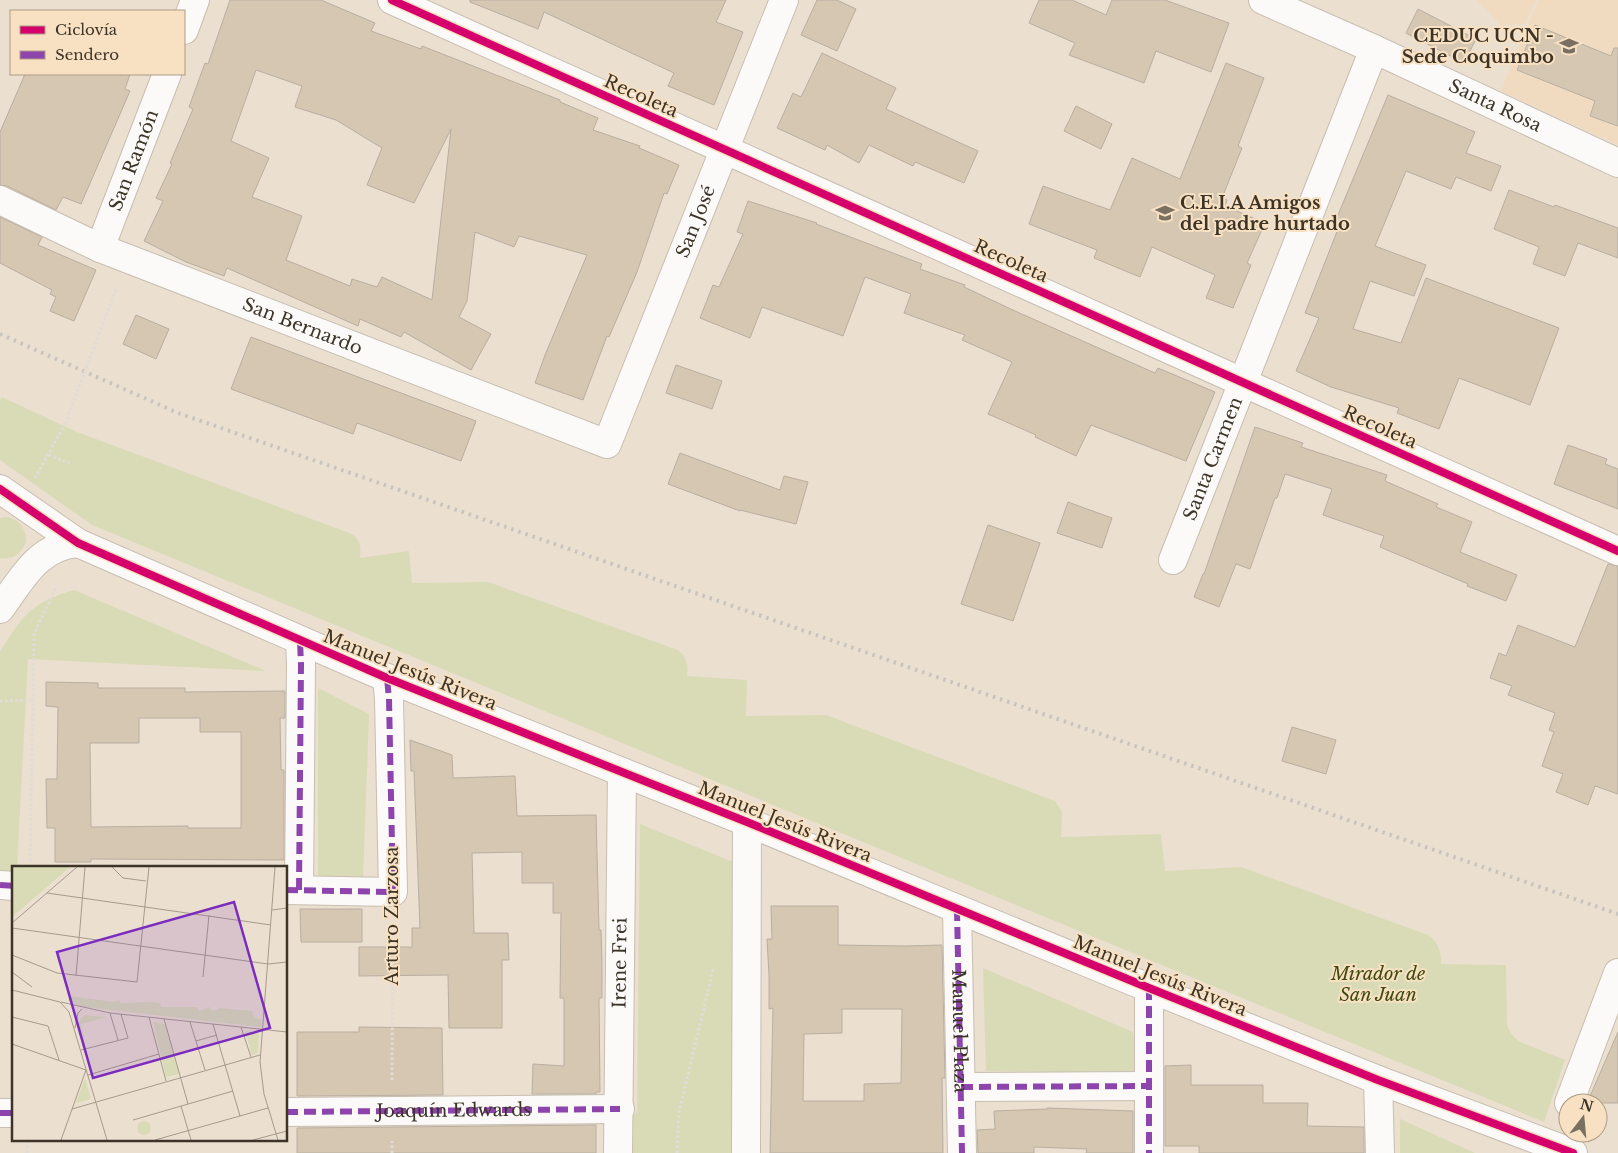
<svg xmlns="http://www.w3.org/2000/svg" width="1618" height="1153" font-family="'Libre Baskerville',serif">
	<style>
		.built { fill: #f0dbc0 }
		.green { fill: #d9dbb7 }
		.building { fill: #d6c7b2; stroke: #b8aea1; fill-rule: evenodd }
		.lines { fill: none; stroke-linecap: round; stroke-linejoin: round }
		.street-casing { stroke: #c7beb1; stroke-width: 30 }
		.secondary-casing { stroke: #c7beb1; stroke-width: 30 }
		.path { stroke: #e0dcd8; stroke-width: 3; stroke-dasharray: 2.5 2.5; stroke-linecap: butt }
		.street { stroke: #fcfaf8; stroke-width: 28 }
		.secondary { stroke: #fcfaf8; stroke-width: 28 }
		.rail { stroke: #c7c4c0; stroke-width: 4; stroke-dasharray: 2.5 5; stroke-linecap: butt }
		.path-bridge { stroke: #e0dcd8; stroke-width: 3; stroke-dasharray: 2.5 2.5; stroke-linecap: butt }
		.quiet { stroke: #8e44ad; stroke-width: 6; stroke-dasharray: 12 6; stroke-linecap: butt }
		.cycleway-casing { stroke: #f8e1c2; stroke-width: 11 }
		.cycleway { stroke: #d6006c; stroke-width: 8 }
		.labels { text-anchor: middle; stroke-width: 4; stroke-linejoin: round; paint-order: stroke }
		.poi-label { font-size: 18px; font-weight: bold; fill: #3d3428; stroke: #f8e1c2; text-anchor: end }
		.street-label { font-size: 18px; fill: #3d3428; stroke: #f8e1c2 }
		.park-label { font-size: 18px; font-style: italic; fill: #3d490e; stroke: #f8e1c2 }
		.inset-road { fill: none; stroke: #a59b8c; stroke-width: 1 }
		.view { fill: #7b2cbf; fill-opacity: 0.15; stroke: #7b2cbf; stroke-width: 2.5 }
		.inset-edge { fill: none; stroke: #3d3428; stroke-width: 2.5 }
	</style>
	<rect width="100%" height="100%" fill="#ebdfcf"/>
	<!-- built -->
	<g class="built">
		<path d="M1477,0H1536L1525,24L1501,25Z"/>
		<path d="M1538,0H1618V145L1501,91Z"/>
	</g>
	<!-- green -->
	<g class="green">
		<path d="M2,397L77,432L352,534C361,541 361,547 360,558L409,551L412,583L488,582L678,650C687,657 688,665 687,676L747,680L746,716L826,715L1055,801L1062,812L1061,837L1161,834L1165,871L1241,867L1428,935C1439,943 1441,951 1441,964L1506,965L1507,1025C1510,1032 1513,1037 1520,1042L1565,1060L1544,1122L92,525L0,460V400Z"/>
		<path d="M8,517C21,521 26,529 26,542C21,554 13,560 0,558V518Z"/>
		<path d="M74,590L266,671L28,659L17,867H14V874H0V652C22,616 32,602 74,590Z"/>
		<path d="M318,688L369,714L363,880L318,879Z"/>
		<path d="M640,824L738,864L737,1153H622L623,1120L637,1113Z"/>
		<path d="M983,968L1133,1032L1137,1073L986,1071Z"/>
		<path d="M1400,1119L1475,1153H1400Z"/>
	</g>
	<!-- building -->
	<g class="building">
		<path d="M230,0H321L375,23L371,31L421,49L422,46L560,100V102L598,118L593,130L640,146L639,148L679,165L667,194L664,193L637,272L609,337L607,336L583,400L535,383L545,355L587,255L519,236L514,247L475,232L467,301L459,317L491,334L471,370L404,332L401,337L360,319L358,326L227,268L224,276L186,262L144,241L163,201L156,198L172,164L170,163L193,109L189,107L205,63L208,64ZM256,70L302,86L295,107L336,120L382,148L367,185L414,203L451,129L432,300L382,277L377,287L352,279L350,286L286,260L302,216L252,197L269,158L231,141Z"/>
		<path d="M470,0H726L716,22L743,32L714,105L668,86L674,73L544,12L538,29L470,2Z"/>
		<path d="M817,0H837L856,9L837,51L801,35Z"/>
		<path d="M1039,0H1072L1106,15L1112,0H1165L1229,23L1211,72L1156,51L1144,83L1069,55L1075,43L1029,23Z"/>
		<path d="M1418,9L1476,39L1464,63L1406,33Z"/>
		<path d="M1535,25L1611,56L1614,48H1618V126L1590,116L1595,101L1517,70Z"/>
		<path d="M822,53L896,88L886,109L978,151L964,183L915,162L913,166L869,145L859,163L827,145L825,150L777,128L793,93L801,97Z"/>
		<path d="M1226,63L1264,78L1238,146L1242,148L1222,198L1227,200L1225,206L1265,223L1247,263L1251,265L1233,308L1206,298L1215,275L1152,247L1140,277L1094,258L1097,250L1029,224L1043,186L1110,210L1132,158L1180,179Z"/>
		<path d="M25,74H130L125,89L130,91L81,204L63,197L56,210L7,186L0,185V132Z"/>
		<path d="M1388,95L1475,132L1466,153L1501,166L1491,191L1456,177L1451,189L1406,171L1375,246L1426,265L1414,296L1370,281L1353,329L1401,343L1426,278L1559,328L1530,405L1459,378L1439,429L1397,413L1399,408L1331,387L1296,371L1319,318L1305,313L1338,229L1333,227Z"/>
		<path d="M1076,106L1112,124L1101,149L1064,131Z"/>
		<path d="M1509,190L1554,207L1555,205L1618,228V258L1578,243L1565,276L1533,264L1539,247L1494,229Z"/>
		<path d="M748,201L817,223L816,224L922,264L920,269L965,285L964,287L1015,311L1155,373L1158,368L1215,392L1186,461L1091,425L1076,456L1035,437L1036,435L988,414L1012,362L962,340L965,335L904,313L911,294L865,277L843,336L762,307L750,338L700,318L713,285L719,287L743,234L737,232Z"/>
		<path d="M0,217L42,237L38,245L96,270L74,321L50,311L56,297L50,294L52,290L0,263Z"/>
		<path d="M136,315L169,329L156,359L123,344Z"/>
		<path d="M251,337L476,421L461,461L357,423L353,434L231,389Z"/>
		<path d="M676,365L722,381L712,409L666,393Z"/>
		<path d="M1255,427L1303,443L1301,447L1387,475L1385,481L1438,504L1436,507L1472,522L1460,552L1517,575L1506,601L1467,586L1468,584L1380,547L1384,536L1323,515L1332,489L1285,474L1277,498H1275L1250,569L1236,564L1219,607L1194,597L1203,574H1204Z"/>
		<path d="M1568,445L1607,459L1605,464L1618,469V509L1554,484Z"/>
		<path d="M680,453L780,490L784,476L808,482L796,524L740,510V511L668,484Z"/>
		<path d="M1068,502L1112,518L1102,548L1057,533Z"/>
		<path d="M988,525L1040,543L1013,621L961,604Z"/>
		<path d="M1608,564L1618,566V794L1595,786L1588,805L1556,792L1563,774L1542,766L1554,732L1549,730L1555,713L1508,695L1512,686L1490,678L1499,653L1506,656L1518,625L1575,647Z"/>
		<path d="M46,682L98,683V688H185V692L285,691V718H280L281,770H284V860L91,859V862H55V828H47L46,779H57L58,707L46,706ZM139,718H200V732H241V828H188V826L91,827L90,743H139Z"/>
		<path d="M1292,727L1336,740L1326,774L1282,761Z"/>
		<path d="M410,740L452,755L453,778L515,776L517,816L596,815L599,930H601L602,962V998H599L600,1092H596V1094H532L533,1064L564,1066V998H560L561,913H553V883H522V852L472,853L474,933H508L509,960H502V1028H449L448,975L359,976V947H412V928H420L414,771H411Z"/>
		<path d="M771,906H838V945L906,946L942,945L945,1078H942L943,1153H770L773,1008L769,1009V975L767,939H772ZM842,1009H902L901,1083L864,1084V1101H803L804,1034L842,1033Z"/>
		<path d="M300,909H362V942H301Z"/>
		<path d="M359,1027L442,1028L443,1095L297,1096V1032H359Z"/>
		<path d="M1618,1032V1103H1587Z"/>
		<path d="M1191,1065V1085H1263V1103H1308L1307,1126L1364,1127V1153H1199V1146H1165V1066Z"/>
		<path d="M1047,1108L1133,1111V1153H1086L1087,1149L1034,1147V1153H978L977,1130L995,1129L994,1111L1047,1109Z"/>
		<path d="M596,1125V1153H297V1128Z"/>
	</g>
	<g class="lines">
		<!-- street casing -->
		<g class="street-casing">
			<g id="street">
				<path d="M392,0L1618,551"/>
				<path id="s1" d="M1263,0L1374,49L1618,163"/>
				<path d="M184,30L195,0"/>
				<path id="s2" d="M0,200L100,248L607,444L784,0"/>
				<path id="s3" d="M100,248L167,74"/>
				<path id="s4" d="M1173,560L1374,49"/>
				<path d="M0,885L14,886"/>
				<path d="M286,890L393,892L389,699L387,678"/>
				<path d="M299,890L301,664L300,641"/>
				<path id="s5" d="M957,909L962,1153"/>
				<path d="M1149,988V1153"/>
				<path d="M1378,1080L1380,1153"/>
				<path d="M961,1087L1149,1086"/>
				<path d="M286,1112L620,1109"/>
				<path d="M0,1113H14"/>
				<path id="s6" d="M618,1153L622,772"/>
				<path d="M746,1153L747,822"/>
			</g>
		</g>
		<!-- secondary casing -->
		<g class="secondary-casing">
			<g id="secondary">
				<path d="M0,489L78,543L387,678L747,822L1149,988L1378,1080L1573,1153"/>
				<path d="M0,609C22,579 38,546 78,543"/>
				<path d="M1569,1103L1618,973"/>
			</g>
		</g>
		<!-- path -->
		<g class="path">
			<path d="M99,334L117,287"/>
			<path d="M49,455L72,464"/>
			<path d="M35,478L65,424"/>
			<path d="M0,701L32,700"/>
			<path d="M30,861L34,634L56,587"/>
			<path d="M392,1080L393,921"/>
			<path d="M27,1153L28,1139"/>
			<path d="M392,1153V1141"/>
			<path d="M677,1153L679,1112L713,970H716"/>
		</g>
		<!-- street -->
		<use href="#street" class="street"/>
		<!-- secondary -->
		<use href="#secondary" class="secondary"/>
		<!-- rail -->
		<path class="rail" d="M0,334L178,413L1618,914"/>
		<!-- path-bridge -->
		<path class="path-bridge" d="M65,424L99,334"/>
		<!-- quiet -->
		<g class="quiet">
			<path d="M0,885L14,886"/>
			<path d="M286,890L393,892L389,699L387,678"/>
			<path d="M299,890L301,664L300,641"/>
			<path d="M957,909L962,1153"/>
			<path d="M1149,988V1153"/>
			<path d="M961,1087L1149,1086"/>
			<path id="s7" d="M286,1112L620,1109"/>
			<path d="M0,1113H14"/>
		</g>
		<!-- cycleway casing -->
		<g class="cycleway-casing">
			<g id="cycleway">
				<path d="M392,0L1618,551"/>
				<path d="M0,489L78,543L387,678L747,822L1149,988L1378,1080L1573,1153"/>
			</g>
		</g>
		<!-- cycleway -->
		<use href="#cycleway" class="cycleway"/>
	</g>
	<!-- icons -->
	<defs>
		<g id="university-bare" transform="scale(1.5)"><path d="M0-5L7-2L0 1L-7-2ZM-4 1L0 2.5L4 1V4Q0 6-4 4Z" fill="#7a7062" stroke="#f8e1c2" stroke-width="2.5" paint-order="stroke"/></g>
		<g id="school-bare" transform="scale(1.5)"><path d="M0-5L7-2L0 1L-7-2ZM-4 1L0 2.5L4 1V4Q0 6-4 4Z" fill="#7a7062" stroke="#f8e1c2" stroke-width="2.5" paint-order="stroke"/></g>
	</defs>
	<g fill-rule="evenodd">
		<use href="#university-bare" x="1569" y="46"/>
		<use href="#school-bare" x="1165" y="213"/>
	</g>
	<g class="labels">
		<!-- poi labels -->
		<g class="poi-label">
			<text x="1554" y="42">CEDUC UCN -<tspan x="1554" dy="21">Sede Coquimbo</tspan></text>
			<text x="1180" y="209" text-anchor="start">C.E.I.A Amigos<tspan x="1180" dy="21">del padre hurtado</tspan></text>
		</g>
		<!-- street labels -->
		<g class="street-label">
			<text transform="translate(641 96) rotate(24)" y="6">Recoleta</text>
			<text dy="6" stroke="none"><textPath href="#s1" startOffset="255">Santa Rosa</textPath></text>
			<text dy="6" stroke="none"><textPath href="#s3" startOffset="94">San Ramón</textPath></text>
			<text dy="6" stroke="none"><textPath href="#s2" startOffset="894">San José</textPath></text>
			<text transform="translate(1011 261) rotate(24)" y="6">Recoleta</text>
			<text dy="6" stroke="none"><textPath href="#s2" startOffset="328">San Bernardo</textPath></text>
			<text transform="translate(1380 427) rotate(24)" y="6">Recoleta</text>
			<text dy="6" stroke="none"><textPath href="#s4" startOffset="109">Santa Carmen</textPath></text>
			<text transform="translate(410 670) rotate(22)" y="6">Manuel Jesús Rivera</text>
			<text transform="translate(785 822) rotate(22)" y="6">Manuel Jesús Rivera</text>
			<text transform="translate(392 916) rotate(-90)" y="6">Arturo Zarzosa</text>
			<text dy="6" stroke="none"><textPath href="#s6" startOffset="190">Irene Frei</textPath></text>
			<text transform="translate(1160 976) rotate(22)" y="6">Manuel Jesús Rivera</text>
			<text dy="6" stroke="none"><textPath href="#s5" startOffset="122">Manuel Plaza</textPath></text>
			<text dy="6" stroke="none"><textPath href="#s7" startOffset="168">Joaquín Edwards</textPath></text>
		</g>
		<!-- park labels -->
		<g class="park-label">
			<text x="1378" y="980">Mirador de<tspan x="1378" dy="21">San Juan</tspan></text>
		</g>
	</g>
	<!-- overview -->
	<g transform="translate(12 866)">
		<rect width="275" height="275" fill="#ebdfcf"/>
		<path d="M0,1H58L0,51ZM58,130L102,136L107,134L108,137L139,136L148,137L149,141H185L187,145L198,141L200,145L208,142L240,145L242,152L249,153V161L72,141L56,135ZM72,149L95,151L69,158L74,181L71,182L65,158ZM141,156L153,158L167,208L154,211ZM233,165L247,167L246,187L240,189ZM73,212L79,233L64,237ZM125 262a7 7 0 1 1 14 0a7 7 0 1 1-14 0Z" fill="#d9dbb7"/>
		<path class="inset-road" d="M100,1L111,12L134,15M263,1L248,196L252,228L266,274M35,27L259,59M260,44L275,42M0,57L65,1M0,62L256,98L275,96M0,89L45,107L125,116L137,1M0,106L20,121M64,110L73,1M191,111L197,49M0,124L48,136L57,146L95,274M49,136L98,147L275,166M98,147L106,174M0,151L36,160L47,194M137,151L154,215M152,153L176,238M178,156L193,204M201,158L228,250M229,161L239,191M63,162L66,147L70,143M184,175L205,169M0,178L74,204L49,274M69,184L116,172L109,148M76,209L147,188M169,240L179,274M60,243L248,189M121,254L221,225M143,274L256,242M241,274L275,265"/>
		<path class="view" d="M222,36L258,162L81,212L45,86Z"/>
		<rect width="275" height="275" class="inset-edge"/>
	</g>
	<!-- legend -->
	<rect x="10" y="10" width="175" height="65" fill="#f8e1c2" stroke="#ad9c84"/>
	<rect x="20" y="26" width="25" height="8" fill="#d6006c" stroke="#ad9c84"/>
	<text x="55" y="35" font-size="15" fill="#3d3428">Ciclovía</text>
	<rect x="20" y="51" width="25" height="8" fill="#8e44ad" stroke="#ad9c84"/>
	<text x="55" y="60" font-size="15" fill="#3d3428">Sendero</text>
	<!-- north arrow -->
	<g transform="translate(1583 1118) rotate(16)"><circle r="24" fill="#f8e1c2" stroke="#ad9c84"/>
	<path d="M0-4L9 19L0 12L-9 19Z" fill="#7a7062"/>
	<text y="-8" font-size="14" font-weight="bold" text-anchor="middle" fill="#3d3428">N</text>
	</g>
</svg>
